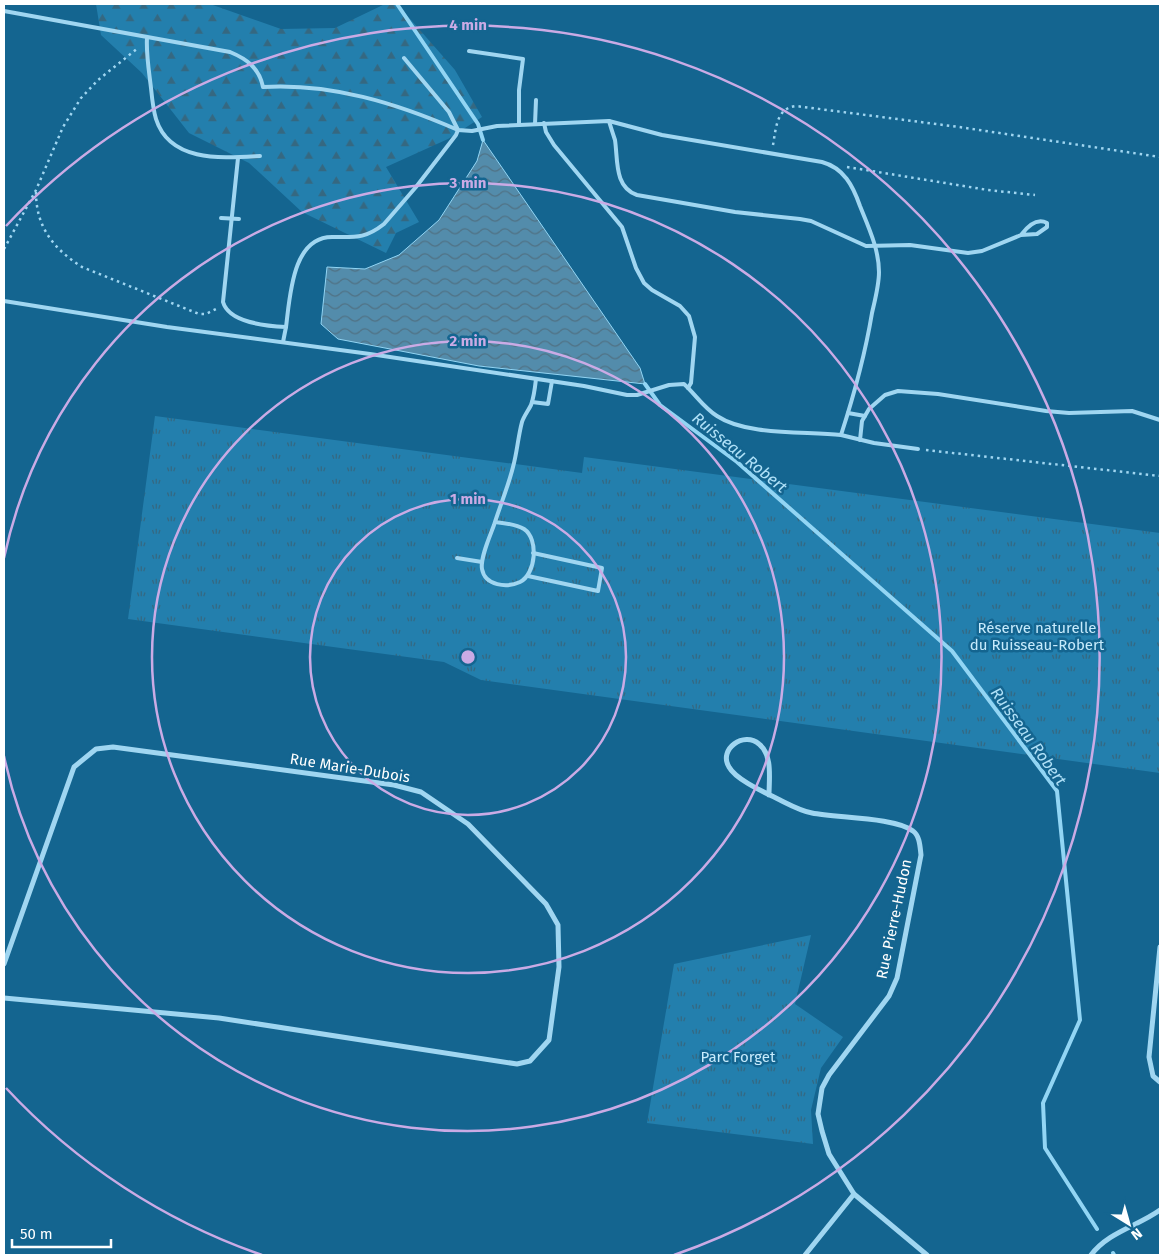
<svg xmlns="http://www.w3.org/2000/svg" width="1164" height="1259" font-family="'Fira Sans',sans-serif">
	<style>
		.forest { fill: url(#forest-firs) }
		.park { fill: url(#park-tufts) }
		.water { fill: url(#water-waves); stroke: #92d5f4 }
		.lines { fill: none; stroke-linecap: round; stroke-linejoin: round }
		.stream { stroke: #92d5f4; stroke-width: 4 }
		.path { stroke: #a0d6f1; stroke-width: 2.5; stroke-dasharray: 2.5 4; stroke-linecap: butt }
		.service { stroke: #a0d6f1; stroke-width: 4 }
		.minor { stroke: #a0d6f1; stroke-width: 5 }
		.ring { fill: none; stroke: #caabe5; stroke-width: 2.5 }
		.labels { text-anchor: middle; stroke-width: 5; stroke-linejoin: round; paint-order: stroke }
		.park-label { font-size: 15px; fill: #c7ebfc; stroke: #146590 }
		.street-label { font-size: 15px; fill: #fff; stroke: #146590 }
		.water-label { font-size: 16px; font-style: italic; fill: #b0e1f8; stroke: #146590 }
		.centre { fill: #caabe5; stroke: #146590; stroke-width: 2.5 }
		.ring-label { font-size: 15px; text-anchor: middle; font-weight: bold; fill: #caabe5; stroke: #146590; stroke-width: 5; stroke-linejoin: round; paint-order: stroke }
	</style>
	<defs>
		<pattern id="forest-firs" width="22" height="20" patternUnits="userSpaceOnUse" patternTransform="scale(1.25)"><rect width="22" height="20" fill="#237fad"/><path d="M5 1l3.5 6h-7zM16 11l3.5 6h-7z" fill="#356881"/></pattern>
		<pattern id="park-tufts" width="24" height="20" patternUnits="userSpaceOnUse" patternTransform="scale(1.25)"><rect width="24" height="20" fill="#237fad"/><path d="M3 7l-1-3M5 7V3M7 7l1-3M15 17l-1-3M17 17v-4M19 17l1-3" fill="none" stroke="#356881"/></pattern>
		<pattern id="water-waves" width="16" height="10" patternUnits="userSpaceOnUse" patternTransform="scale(1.25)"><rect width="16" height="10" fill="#538cab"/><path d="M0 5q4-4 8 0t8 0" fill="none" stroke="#507285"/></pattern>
	</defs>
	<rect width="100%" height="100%" fill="#146590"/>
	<!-- forest -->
	<path class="forest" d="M96,4H210L281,29L335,28L385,4H397L455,70L482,117L448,139L386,167L419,222L396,233L386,253L302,212L249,163L189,133L142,73L101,35Z"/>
	<!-- park -->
	<g class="park">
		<path d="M155,416L582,473L584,457L1160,533V773L481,680L444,662L128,619Z"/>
		<path d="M811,935L795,1004L843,1037L821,1068L811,1110L813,1144L647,1123L674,964Z"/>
	</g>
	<!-- water -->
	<path class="water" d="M483,140L640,368L645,384L479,366L338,339L321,324L327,267L365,269L399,255L439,220L477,161Z"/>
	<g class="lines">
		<!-- stream -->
		<g class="stream">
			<path d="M397,4L478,124L483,140"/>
			<path d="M645,384L660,405L737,462L952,651L1057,791L1080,1020L1043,1103L1045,1148L1097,1229"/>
			<path d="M1113,1253L1114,1255"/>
		</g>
		<!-- path -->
		<g class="path">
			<path d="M773,145C776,129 776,108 796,106L959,127L1160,157"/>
			<path d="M847,167L988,190L1035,195"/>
			<path d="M36,192C36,228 54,249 82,267L199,314H206L218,308"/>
			<path d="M4,249L36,190L63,127L81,98L98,80L138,48"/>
			<path d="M926,450L1160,476"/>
		</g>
		<!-- service -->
		<g class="service">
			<path d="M4,11L230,52C247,59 259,68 263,87C331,83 396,103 458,130L472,131L497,126L609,121L662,135L822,162C844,168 853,186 860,206C868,226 879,249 879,272C879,285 875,300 872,313C865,355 854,395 841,435C805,431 747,436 717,416C704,408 695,394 684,384L669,385L637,395H627L584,386L370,354L167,327L4,301"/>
			<path d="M147,38C146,54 149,71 151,88C152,98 153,109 156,119C170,163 223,158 260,156"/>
			<path d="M469,51L523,59L519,90V125"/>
			<path d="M609,121C611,128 613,134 615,140C618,160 614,187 637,195L735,212L800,219L811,221L866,246L910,245L968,253L982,251L1021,235L1037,234L1047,227V223C1036,217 1027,227 1021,235"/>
			<path d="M544,123L546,132L554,145L622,227L636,268L644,283L652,290L680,306L689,316L695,337L691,383L688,388"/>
			<path d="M535,124L536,100"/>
			<path d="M238,158L223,302C229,323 267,326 286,327L283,342"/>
			<path d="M221,218L239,219"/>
			<path d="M286,327C290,297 292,236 333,237C355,237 365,239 384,224L416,187L456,135L458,130L449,112L404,58"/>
			<path d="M532,402L548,404L552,381"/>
			<path d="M848,413L865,416"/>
			<path d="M841,435L874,443L918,449"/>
			<path d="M860,440L862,421L869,409L885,395L898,391L938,394L1046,411L1069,413L1132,411L1160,420"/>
			<path d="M495,522C504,523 516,524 524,529C539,539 536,574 520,582C507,588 485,586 482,569C480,558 490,536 494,525C500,506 508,487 513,467C517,453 518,437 522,422C524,416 528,411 531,405C534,397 535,388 536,379"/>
			<path d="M457,558L482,562"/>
			<path d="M528,576L598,591L602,568L533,553"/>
		</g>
		<!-- minor -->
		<g class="minor">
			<path d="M769,795C769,779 773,755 759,744C744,731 718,749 729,767C736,780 766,793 780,800C790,805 801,811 812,813C836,818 895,817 913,831C920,836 920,847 921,855L897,978L889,996L829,1075L822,1088L818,1114L822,1131L829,1154L854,1194L927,1255"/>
			<path d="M1160,947L1149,1057L1153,1076L1160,1082"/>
			<path d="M4,964L74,767L96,749L113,747L394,785L421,792L468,824L546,904L558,925L559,967L549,1040L530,1061L517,1064L219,1018L4,998"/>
			<path d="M805,1255L854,1194"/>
			<path d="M1091,1255C1108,1232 1138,1226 1160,1210"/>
		</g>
	</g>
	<!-- distance rings -->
	<g class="ring">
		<circle cx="468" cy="657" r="158"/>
		<circle cx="468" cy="657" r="316"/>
		<path d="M4 558A474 474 0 1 1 4 756"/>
		<path d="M262 1255A632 632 0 0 1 6 1088M6 226A632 632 0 1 1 674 1255"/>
	</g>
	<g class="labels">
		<!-- park labels -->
		<g class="park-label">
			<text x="1037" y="633">Réserve naturelle<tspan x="1037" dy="17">du Ruisseau-Robert</tspan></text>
			<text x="738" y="1062">Parc Forget</text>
		</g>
		<!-- street labels -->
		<g class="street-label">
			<text transform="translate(350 768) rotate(9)" y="5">Rue Marie-Dubois</text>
			<text transform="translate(894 919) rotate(-78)" y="5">Rue Pierre-Hudon</text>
		</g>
		<!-- water labels -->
		<g class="water-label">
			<text transform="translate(740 452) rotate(39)" y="6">Ruisseau Robert</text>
			<text transform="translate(1029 736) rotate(54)" y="6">Ruisseau Robert</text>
		</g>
	</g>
	<circle cx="468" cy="657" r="8" class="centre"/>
	<g class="ring-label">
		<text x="468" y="30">4 min</text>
		<text x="468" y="188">3 min</text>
		<text x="468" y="346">2 min</text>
		<text x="468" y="504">1 min</text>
	</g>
	<!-- border -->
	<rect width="1164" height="1259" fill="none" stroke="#ffffff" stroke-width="10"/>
	<!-- north arrow -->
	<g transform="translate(1129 1224) rotate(143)" stroke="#146590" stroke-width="4" paint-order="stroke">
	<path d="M0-4L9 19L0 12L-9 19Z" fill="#ffffff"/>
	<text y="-8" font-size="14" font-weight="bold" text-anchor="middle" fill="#ffffff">N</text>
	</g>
	<!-- scale -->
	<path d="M12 1239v8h99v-8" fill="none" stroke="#ffffff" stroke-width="2.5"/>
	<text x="20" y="1239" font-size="15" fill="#ffffff" stroke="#146590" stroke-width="4" paint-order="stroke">50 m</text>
</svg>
